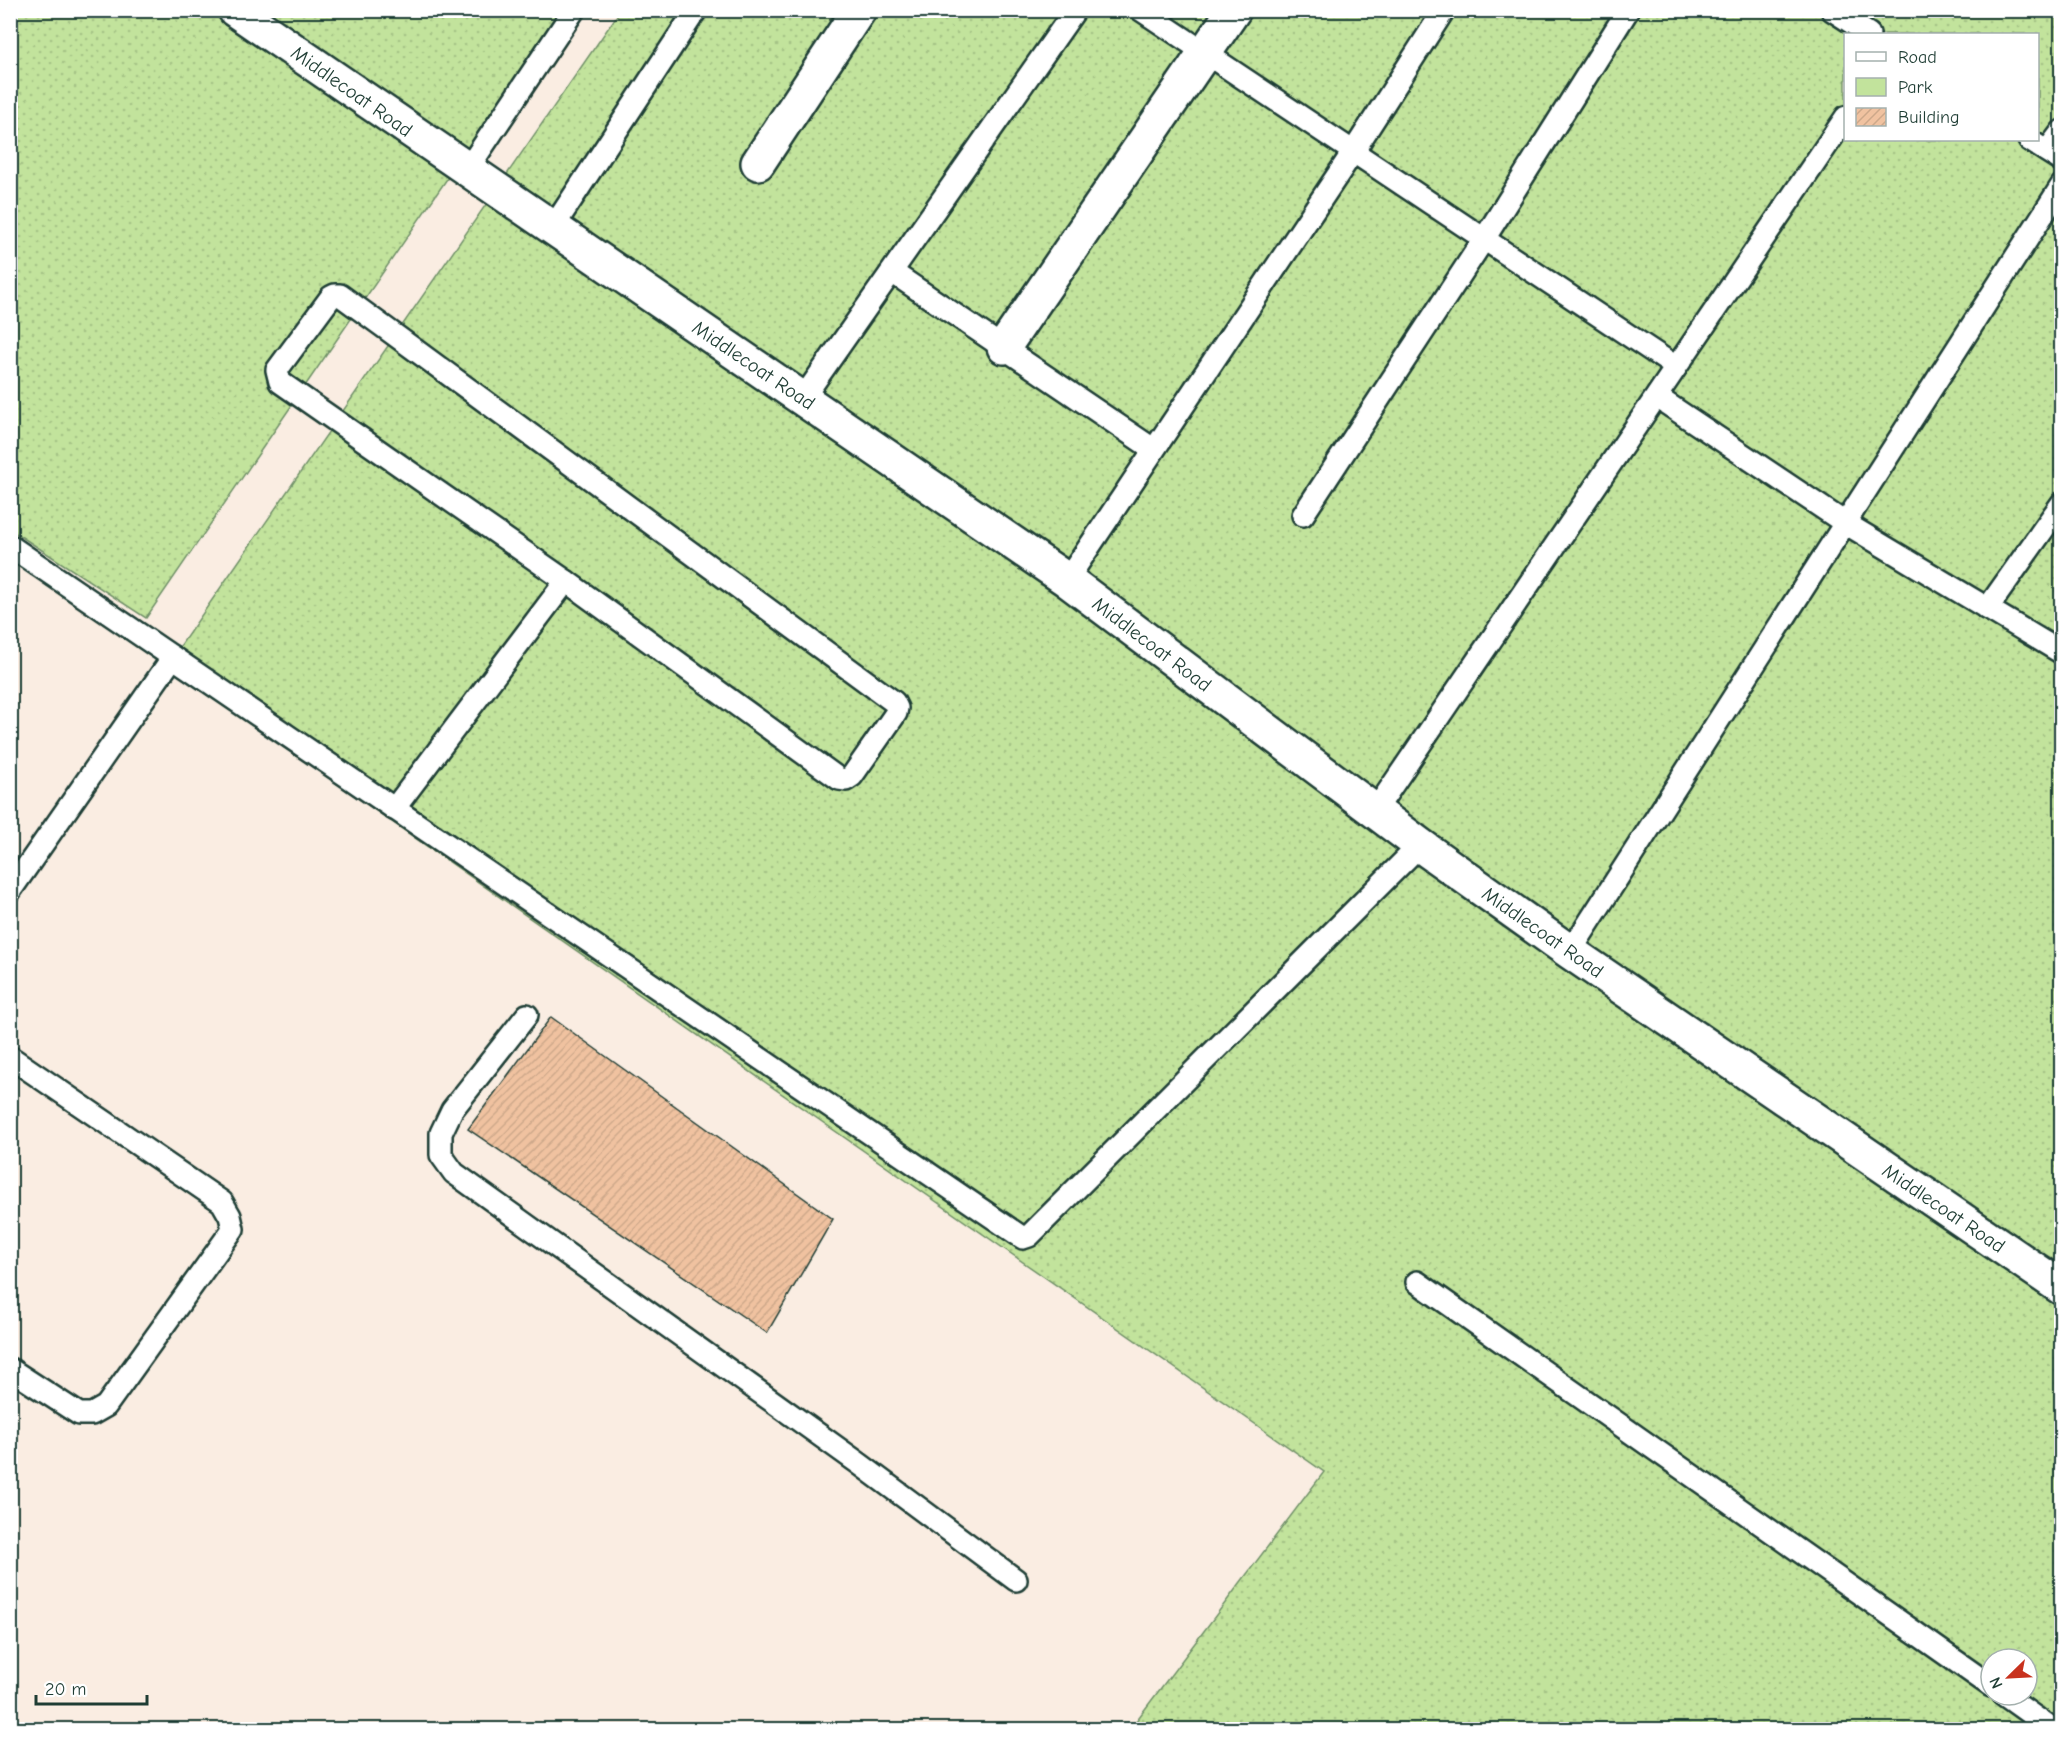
<svg xmlns="http://www.w3.org/2000/svg" width="2072" height="1740" font-family="'Comic Neue',sans-serif">
	<style>
		.green { fill: url(#green-dots); stroke: #709068; stroke-width: 1.5; fill-rule: evenodd }
		.building { fill: url(#building-hatch); stroke: #1f3d34; stroke-width: 1.5 }
		.lines { fill: none; stroke-linecap: round; stroke-linejoin: round }
		.service-casing { stroke: #1f3d34; stroke-width: 26 }
		.minor-casing { stroke: #1f3d34; stroke-width: 38 }
		.tertiary-casing { stroke: #1f3d34; stroke-width: 38 }
		.service { stroke: #fff; stroke-width: 21 }
		.minor { stroke: #fff; stroke-width: 33 }
		.tertiary { stroke: #fff; stroke-width: 33 }
		.labels { text-anchor: middle; stroke-width: 6; stroke-linejoin: round; paint-order: stroke }
		.street-label { font-size: 20px; fill: #1f3d34; stroke: #fff }
	</style>
	<defs>
		<pattern id="green-dots" width="8" height="8" patternUnits="userSpaceOnUse" patternTransform="scale(1.5)"><rect width="8" height="8" fill="#c2e39c"/><path d="M2 2h.1M6 6h.1" fill="none" stroke="#a6c487" stroke-width="1.8" stroke-linecap="round"/></pattern>
		<pattern id="building-hatch" width="6" height="6" patternUnits="userSpaceOnUse" patternTransform="scale(1.5)"><rect width="6" height="6" fill="#f0c2a0"/><path d="M-1 1l2-2M0 6l6-6M5 7l2-2" fill="none" stroke="#cda88a"/></pattern>
	</defs>
	<rect width="100%" height="100%" fill="#faede2"/>
	<filter id="ink" filterUnits="userSpaceOnUse"><feTurbulence type="fractalNoise" baseFrequency=".0167" numOctaves="2"/><feDisplacementMap in="SourceGraphic" scale="12" xChannelSelector="R" yChannelSelector="G"/><feConvolveMatrix kernelMatrix="1 2 1 2 8 2 1 2 1" color-interpolation-filters="sRGB"/></filter>
	<g filter="url(#ink)">
		<!-- green -->
		<g class="green">
			<path d="M10,11H562L146,618L11,530Z"/>
			<path d="M620,11H2061V1729H1130L1324,1472L167,665ZM1846,34H2038V140H1846ZM1991,1659H2027V1695H1991Z"/>
		</g>
		<!-- building -->
		<path class="building" d="M551,1017L833,1219L767,1333L468,1129Z"/>
		<g class="lines">
			<!-- service casing -->
			<g class="service-casing">
				<g id="service">
					<path d="M1141,10L1676,367"/>
					<path d="M1832,10L1869,34"/>
					<path d="M2029,140L2062,161"/>
					<path d="M2047,151L2062,131"/>
					<path d="M467,170L574,10"/>
					<path d="M552,229L696,10"/>
					<path d="M892,272L1153,449"/>
					<path d="M335,295H340L388,330L894,702L897,708L896,713L852,776L846,780L839,779L566,581L280,382L277,370L331,297Z"/>
					<path d="M1657,397L1845,523L2062,653"/>
					<path d="M803,398L1075,10"/>
					<path d="M1303,515L1484,239L1628,10"/>
					<path d="M10,546L1023,1238L1029,1236L1420,845"/>
					<path d="M1067,580L1353,152L1444,10"/>
					<path d="M1987,609L2062,503"/>
					<path d="M394,809L566,581"/>
					<path d="M1375,811L1846,117"/>
					<path d="M10,891L173,657"/>
					<path d="M1570,952L2062,185"/>
					<path d="M527,1015L452,1110L441,1133V1155L454,1173L857,1462L1016,1580"/>
					<path d="M10,1057L222,1202L230,1216L233,1229L106,1406L92,1414H79L10,1369"/>
					<path d="M1417,1282L1991,1686"/>
					<path d="M2004,1695L2053,1730"/>
				</g>
			</g>
			<!-- minor casing -->
			<g class="minor-casing">
				<g id="minor">
					<path d="M758,163L859,10"/>
					<path d="M1004,347L1234,10"/>
				</g>
			</g>
			<!-- tertiary casing -->
			<g class="tertiary-casing">
				<path id="tertiary" d="M235,10L1067,580L1420,845L1570,952L2062,1288"/>
			</g>
			<!-- service -->
			<use href="#service" class="service"/>
			<!-- minor -->
			<use href="#minor" class="minor"/>
			<!-- tertiary -->
			<use href="#tertiary" class="tertiary"/>
		</g>
	</g>
	<g class="labels">
		<!-- street labels -->
		<g class="street-label">
			<text transform="translate(352 91) rotate(35)" y="7">Middlecoat Road</text>
			<text transform="translate(754 365) rotate(34)" y="7">Middlecoat Road</text>
			<text transform="translate(1152 644) rotate(37)" y="7">Middlecoat Road</text>
			<text transform="translate(1543 932) rotate(35)" y="7">Middlecoat Road</text>
			<text transform="translate(1944 1208) rotate(34)" y="7">Middlecoat Road</text>
		</g>
	</g>
	<!-- margin -->
	<rect width="2072" height="1740" fill="none" stroke="#fff" stroke-width="36"/>
	<rect x="18" y="18" width="2036" height="1704" fill="none" stroke="#1f3d34" stroke-width="2" filter="url(#ink)"/>
	<!-- legend -->
	<rect x="1844" y="33" width="195" height="108" fill="#ffffff" stroke="#a5b1ae" stroke-width="1.5"/>
	<rect x="1856" y="52" width="30" height="9" fill="#ffffff" stroke="#a5b1ae" stroke-width="1.5"/>
	<text x="1898" y="63" font-size="18" fill="#1f3d34">Road</text>
	<rect x="1856" y="78" width="30" height="18" fill="#c2e39c" stroke="#a5b1ae" stroke-width="1.5"/>
	<text x="1898" y="93" font-size="18" fill="#1f3d34">Park</text>
	<rect x="1856" y="108" width="30" height="18" fill="url(#building-hatch)" stroke="#a5b1ae" stroke-width="1.5"/>
	<text x="1898" y="123" font-size="18" fill="#1f3d34">Building</text>
	<!-- north arrow -->
	<g transform="translate(2009 1677) rotate(246)"><circle r="28" fill="#ffffff" stroke="#a5b1ae" stroke-width="1.5"/>
	<path d="M0-4.5L10 22L0 15L-10 22Z" fill="#c8321e"/>
	<text y="-9" font-size="16" font-weight="bold" text-anchor="middle" fill="#1f3d34">N</text>
	</g>
	<!-- scale -->
	<path d="M36 1695v9h111v-9" fill="none" stroke="#1f3d34" stroke-width="3"/>
	<text x="45" y="1695" font-size="18" fill="#1f3d34" stroke="#ffffff" stroke-width="4.5" paint-order="stroke">20 m</text>
</svg>
